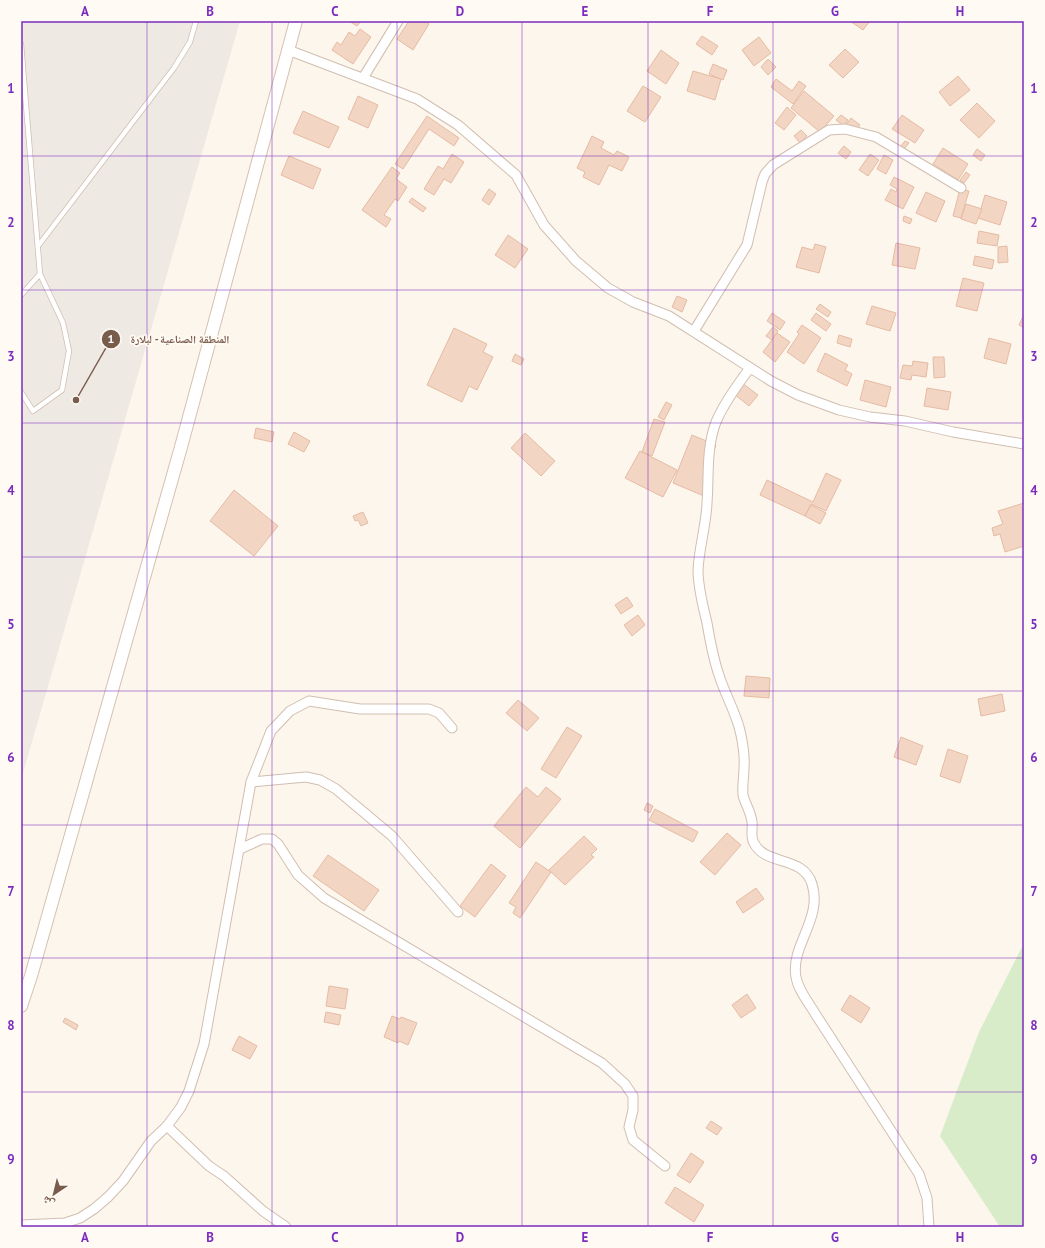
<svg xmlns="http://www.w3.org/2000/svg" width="1045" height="1248" font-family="'PT Sans','Noto Naskh Arabic',sans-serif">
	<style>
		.industrial { fill: #efe9e4 }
		.green { fill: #d8ecc9 }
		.building { fill: #f3d5c3; stroke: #e6bba3 }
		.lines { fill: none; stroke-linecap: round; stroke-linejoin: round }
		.lane-casing { stroke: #d1beb0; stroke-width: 6 }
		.street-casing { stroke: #d1beb0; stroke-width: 11 }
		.secondary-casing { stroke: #d6c0b0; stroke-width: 14 }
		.lane { stroke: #fff; stroke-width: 4.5 }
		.street { stroke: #fff; stroke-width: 9 }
		.secondary { stroke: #fff; stroke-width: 12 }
		.grid { fill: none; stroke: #7b2cbf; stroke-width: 1; stroke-opacity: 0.55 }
		.leader { fill: none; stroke: #7a5c4d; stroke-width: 1.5 }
		.callout-dot { fill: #7a5c4d; stroke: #fffaf3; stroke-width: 1.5 }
		.mark-label { font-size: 12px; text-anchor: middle; font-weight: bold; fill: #fff }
		.callout-label { font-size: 11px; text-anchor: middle; font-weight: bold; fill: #7a5c4d; stroke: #fffaf3; stroke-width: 3.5; stroke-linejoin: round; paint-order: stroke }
		.neatline { fill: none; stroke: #7b2cbf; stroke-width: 1.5 }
		.grid-label { font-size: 13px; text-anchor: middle; font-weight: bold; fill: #7b2cbf }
	</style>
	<rect width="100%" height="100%" fill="#fdf6ec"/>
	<!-- industrial -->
	<path class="industrial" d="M21,21H240L21,780Z"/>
	<!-- green -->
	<path class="green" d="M1024,943V1227H1000L940,1136L979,1032Z"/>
	<!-- building -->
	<g class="building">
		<path d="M349,21H361L357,26Z"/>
		<path d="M409,21H425L429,24L413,50L397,39Z"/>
		<path d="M850,21H870L863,30Z"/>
		<path d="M360,29L371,37L353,64L332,50L337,42L341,45L349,32L355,36Z"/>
		<path d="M702,36L718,46L712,55L696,44Z"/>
		<path d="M759,37L771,53L754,66L742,50Z"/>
		<path d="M845,49L859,62L843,78L829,65Z"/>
		<path d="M661,50L679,63L666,84L647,71Z"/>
		<path d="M768,59L776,67L768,75L761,67Z"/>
		<path d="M713,64L727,70L723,80L709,74Z"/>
		<path d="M693,71L721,79L715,100L687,91Z"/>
		<path d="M958,76L970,90L950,106L939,92Z"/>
		<path d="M776,79L792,91L799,81L806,86L793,104L771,87Z"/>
		<path d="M643,86L661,97L645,122L627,111Z"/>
		<path d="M804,91L834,116L820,132L791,108Z"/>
		<path d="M358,96L378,105L368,128L348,119Z"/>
		<path d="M977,103L995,121L979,138L960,120Z"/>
		<path d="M787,107L796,115L784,130L775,123Z"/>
		<path d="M303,111L339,127L329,148L293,133Z"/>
		<path d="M841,115L848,120L844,126L836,120Z"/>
		<path d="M902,115L924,130L915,143L892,129Z"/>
		<path d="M427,116L459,138L454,146L429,129L403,169L395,164Z"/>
		<path d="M851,118L860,125L854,132L846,125Z"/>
		<path d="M801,130L807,136L800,143L794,136Z"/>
		<path d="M592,136L604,142L601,148L614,155L617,151L629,157L622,171L609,165L599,185L583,177L585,172L577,168Z"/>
		<path d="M905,141L909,143L904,149L900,147Z"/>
		<path d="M844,146L851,152L846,159L838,153Z"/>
		<path d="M943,148L968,164L958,180L933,164Z"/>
		<path d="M977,149L985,155L981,161L973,155Z"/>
		<path d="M452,154L464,162L451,183L444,179L434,195L424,189L438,166L443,169Z"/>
		<path d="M870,154L879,160L868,176L859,170Z"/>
		<path d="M884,155L893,160L886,174L877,169Z"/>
		<path d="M289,156L321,169L313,189L281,175Z"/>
		<path d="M392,167L400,173L396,179L407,187L398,201L395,199L384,215L391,219L386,227L362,210Z"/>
		<path d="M966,172L970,175L964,183L960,180Z"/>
		<path d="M894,177L914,187L903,209L885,200L891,189L896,192L897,189L890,185Z"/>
		<path d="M489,189L496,194L489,205L482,200Z"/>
		<path d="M960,189L969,191L961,218L953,216Z"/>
		<path d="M926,192L945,201L936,222L916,213Z"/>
		<path d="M985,195L1007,202L1000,225L978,218Z"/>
		<path d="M412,198L426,208L423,212L409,202Z"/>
		<path d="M966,204L982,209L976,224L961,219Z"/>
		<path d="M904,216L912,219L910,224L903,221Z"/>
		<path d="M979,231L999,235L997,246L977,243Z"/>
		<path d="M508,235L528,249L515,268L495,255Z"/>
		<path d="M896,243L920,248L915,269L892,265Z"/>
		<path d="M815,244L826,247L819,273L796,267L802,247L813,250Z"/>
		<path d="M1007,246L1008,262L998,263V247Z"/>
		<path d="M975,256L994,260L992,269L973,265Z"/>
		<path d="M963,278L984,283L977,311L956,306Z"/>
		<path d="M677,296L687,300L682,312L672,307Z"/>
		<path d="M820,304L831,312L828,317L816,309Z"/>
		<path d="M872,306L896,313L890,331L866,324Z"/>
		<path d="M772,313L785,322L780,330L767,321Z"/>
		<path d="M816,313L831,324L826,331L811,320Z"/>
		<path d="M1024,314V328L1019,325Z"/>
		<path d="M802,325L821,338L804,364L787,352L799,334L797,332Z"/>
		<path d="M773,327L778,331L772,340L766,336Z"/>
		<path d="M454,328L487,344L483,352L493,357L477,390L469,386L462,402L427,385Z"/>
		<path d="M777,333L790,342L775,362L763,352Z"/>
		<path d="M839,335L852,339L850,347L837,343Z"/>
		<path d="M989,338L1011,344L1006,364L984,358Z"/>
		<path d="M825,353L848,365L845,370L852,374L847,386L817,371Z"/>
		<path d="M515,354L524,359L521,365L512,361Z"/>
		<path d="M933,357H944L945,377L934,378Z"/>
		<path d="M913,361L928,363L926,377L912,375L911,380L900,378L903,365L912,366Z"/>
		<path d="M865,380L891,387L886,407L860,400Z"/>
		<path d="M742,383L758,395L749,406L734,394Z"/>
		<path d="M927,388L951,392L948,410L924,406Z"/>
		<path d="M666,402L672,405L664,420L658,417Z"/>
		<path d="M654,419L665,422L652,456L642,452Z"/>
		<path d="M256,428L274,432L272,442L254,438Z"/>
		<path d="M294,432L310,441L304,452L288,444Z"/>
		<path d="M525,433L555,461L541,476L511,448Z"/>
		<path d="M692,435L716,445L705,473L704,496L673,483Z"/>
		<path d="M640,451L677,470L663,497L625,478Z"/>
		<path d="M826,473L841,480L826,511L811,504L805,516L760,495L767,480L813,502Z"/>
		<path d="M234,490L278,526L254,556L210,521Z"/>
		<path d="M1024,503V546L1005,552L1000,534L994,536L992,528L1003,524L998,511Z"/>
		<path d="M811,505L826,513L820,524L805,516Z"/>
		<path d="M363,512L368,523L361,526L358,520L355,521L353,516Z"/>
		<path d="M627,597L633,606L621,614L615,605Z"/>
		<path d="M638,615L645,625L632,636L624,625Z"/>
		<path d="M746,676L770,678L769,698L744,696Z"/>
		<path d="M1002,694L1005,711L981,716L978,699Z"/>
		<path d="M518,700L539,718L527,731L506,713Z"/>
		<path d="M567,727L582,736L556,778L541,769Z"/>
		<path d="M901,737L923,746L916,765L894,757Z"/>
		<path d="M948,749L968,756L960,783L940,776Z"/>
		<path d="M526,787L538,797L546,787L561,799L520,848L494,826Z"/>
		<path d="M647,803L653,806L650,813L644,810Z"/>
		<path d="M655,809L698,832L693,842L649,820Z"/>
		<path d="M727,833L741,845L715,875L700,862Z"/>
		<path d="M584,836L597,849L591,855L594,857L565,885L549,870Z"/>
		<path d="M328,855L379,890L364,911L313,876Z"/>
		<path d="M536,862L551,872L520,918L513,913L516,907L509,903Z"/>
		<path d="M491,864L506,876L475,917L460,906Z"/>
		<path d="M756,888L764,899L743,913L736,902Z"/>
		<path d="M329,986L348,989L345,1009L326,1006Z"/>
		<path d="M747,994L756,1008L741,1018L732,1005Z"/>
		<path d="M850,995L870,1008L861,1023L841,1010Z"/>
		<path d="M326,1012L341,1015L339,1025L324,1022Z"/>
		<path d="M392,1016L400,1019L401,1017L417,1023L408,1045L399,1041L398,1043L384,1037Z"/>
		<path d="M65,1018L78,1025L76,1030L63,1022Z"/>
		<path d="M239,1036L257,1046L250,1059L232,1050Z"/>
		<path d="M711,1121L722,1128L717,1135L706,1128Z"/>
		<path d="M691,1153L704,1162L690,1183L677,1175Z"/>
		<path d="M675,1187L704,1205L694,1222L665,1203Z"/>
	</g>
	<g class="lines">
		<!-- lane casing -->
		<g class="lane-casing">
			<g id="lane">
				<path d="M21,44L40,274L63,323L69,351L62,390L33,411L21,392"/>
				<path d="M38,246L174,68L190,42L196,21"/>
				<path d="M21,295L40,274"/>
			</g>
		</g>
		<!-- street casing -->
		<g class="street-casing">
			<g id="street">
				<path d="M288,50L417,99L458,125L516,175L544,225L576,261L608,288L633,302L669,316L771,381L798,395L839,410L870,417L905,421L953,432L1024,444"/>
				<path d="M363,78L398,21"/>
				<path d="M694,331L747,245L762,182L765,174L773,165L829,130L845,129L876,137L961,188"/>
				<path d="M750,368C737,385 724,403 716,422C706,448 709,477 707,503C706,526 699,548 698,570C698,588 703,606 707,623C710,640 713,658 719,675C725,695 737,714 741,735C743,745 745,756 744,767C744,776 742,786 743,795C745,804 751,812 752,822C753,829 750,837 754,843C765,866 803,855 812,884C823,919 790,946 796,977C798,990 809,1003 816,1015L919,1174L927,1198L929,1227"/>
				<path d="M251,782L306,777L320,780L336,789L392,836L458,912"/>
				<path d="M240,849L262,839H272L278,844L298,875L324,898L602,1063L625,1084L633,1096V1110L629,1127L633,1140L665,1166"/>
				<path d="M167,1126L181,1107L189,1091L204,1044L251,782L271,731L290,711L309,701L360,709H429L439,713L452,728"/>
				<path d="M21,1225L65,1223L80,1218L94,1209L108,1197L123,1181L151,1141L167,1126L209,1166L224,1176L263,1211L286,1227"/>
			</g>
		</g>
		<!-- secondary casing -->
		<g class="secondary-casing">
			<path id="secondary" d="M21,1006L31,976L181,447L296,21"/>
		</g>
		<!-- lane -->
		<use href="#lane" class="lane"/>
		<!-- street -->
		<use href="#street" class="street"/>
		<!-- secondary -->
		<use href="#secondary" class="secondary"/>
	</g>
	<!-- grid -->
	<path class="grid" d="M147,21V1227M272,21V1227M397,21V1227M522,21V1227M648,21V1227M773,21V1227M898,21V1227M21,156H1024M21,290H1024M21,423H1024M21,557H1024M21,691H1024M21,825H1024M21,958H1024M21,1092H1024"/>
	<!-- callouts -->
	<path class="leader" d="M76 400L111 339"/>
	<g class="callout-dot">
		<circle cx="76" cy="400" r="4"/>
		<circle cx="111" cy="339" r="10"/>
	</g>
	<g class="mark-label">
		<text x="111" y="343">1</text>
	</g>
	<g class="callout-label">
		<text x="180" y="343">المنطقة الصناعية - لبلارة</text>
	</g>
	<!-- border -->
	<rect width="1045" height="1248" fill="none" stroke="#fffaf3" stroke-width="44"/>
	<!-- north arrow -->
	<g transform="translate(54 1194) rotate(215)" stroke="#fffaf3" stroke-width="3" paint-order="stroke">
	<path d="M0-3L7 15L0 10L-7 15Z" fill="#7a5c4d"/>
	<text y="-6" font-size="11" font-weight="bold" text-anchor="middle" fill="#7a5c4d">ش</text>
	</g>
	<rect x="22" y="22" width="1001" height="1204" class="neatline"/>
	<g class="grid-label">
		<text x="85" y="16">A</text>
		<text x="210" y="16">B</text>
		<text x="335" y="16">C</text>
		<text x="460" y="16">D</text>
		<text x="585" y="16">E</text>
		<text x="710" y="16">F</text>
		<text x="835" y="16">G</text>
		<text x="960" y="16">H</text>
		<text x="11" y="93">1</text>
		<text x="1034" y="93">1</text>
		<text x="11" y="227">2</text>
		<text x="1034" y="227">2</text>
		<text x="11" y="361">3</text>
		<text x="1034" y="361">3</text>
		<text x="11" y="495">4</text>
		<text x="1034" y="495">4</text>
		<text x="11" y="629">5</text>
		<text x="1034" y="629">5</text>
		<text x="11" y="762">6</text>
		<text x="1034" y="762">6</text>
		<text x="11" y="896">7</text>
		<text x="1034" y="896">7</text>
		<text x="11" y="1030">8</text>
		<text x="1034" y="1030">8</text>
		<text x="11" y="1164">9</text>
		<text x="1034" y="1164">9</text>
		<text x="85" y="1242">A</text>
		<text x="210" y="1242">B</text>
		<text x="335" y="1242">C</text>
		<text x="460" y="1242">D</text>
		<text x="585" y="1242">E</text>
		<text x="710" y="1242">F</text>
		<text x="835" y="1242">G</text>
		<text x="960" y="1242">H</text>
	</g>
</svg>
